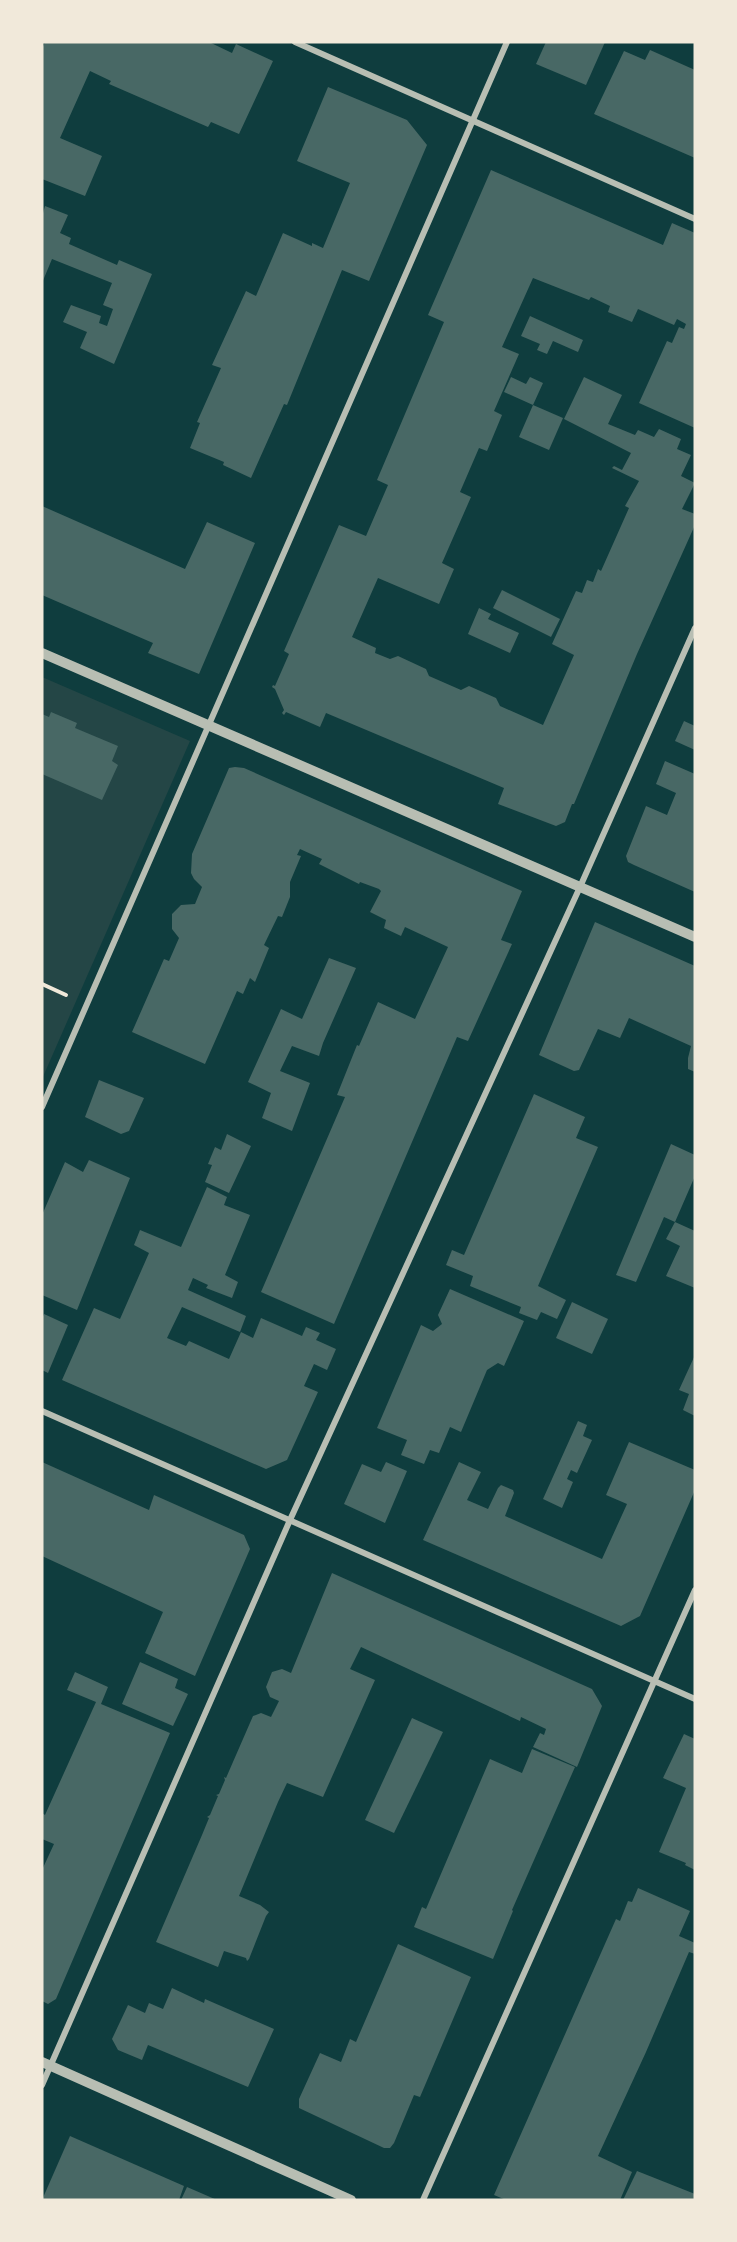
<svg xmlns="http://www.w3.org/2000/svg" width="737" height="2242" font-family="Barlow,sans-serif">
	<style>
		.green { fill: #244646 }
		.building { fill: #486865 }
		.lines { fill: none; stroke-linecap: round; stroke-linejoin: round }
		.path { stroke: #f1e9da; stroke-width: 4 }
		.minor { stroke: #b8beb3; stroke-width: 6 }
		.tertiary { stroke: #b8beb3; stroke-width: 10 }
	</style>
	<rect width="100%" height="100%" fill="#0f3d3e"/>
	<!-- green -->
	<path class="green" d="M42,677L190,741L42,1079Z"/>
	<!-- building -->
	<g class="building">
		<path d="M45,42H209L232,53L236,44L273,61L239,134L211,122L208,127L109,84L111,81L90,71L60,138L102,156L85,196L42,179V49Z"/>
		<path d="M546,42H605L586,85L536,64Z"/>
		<path d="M650,50L695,70V158L594,114L624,51L645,60Z"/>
		<path d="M328,87L407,120L427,145L369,281L342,270L287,405L284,404L251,478L223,465L224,462L190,448L200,423L197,422L221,368L212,365L246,291L256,296L283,233L312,246V243L323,248L350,183L297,161Z"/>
		<path d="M491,170L663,245L672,223L695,233V428L639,403L667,341L672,343L679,327L684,329L686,324L677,319L674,325L638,309L632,322L608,312L610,306L591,297L589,300L533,278L502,347L519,354L494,411L502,415L487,451L479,448L460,492L471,497L442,563L454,569L439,604L378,578L352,637L376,648L375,653L390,659L398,656L426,669L429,676L461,690L469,686L496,698L500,706L543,725L574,655L552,644L576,591L582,593L587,580L593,582L598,569L601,571L629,508L625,506L639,481L612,468L614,466L622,470L631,453L564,419L584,377L622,395L608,424L635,435L638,430L654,437L659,429L681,439L677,449L691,455L681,476L695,483L682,509L695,514V525L637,654L574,804H572L565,822L556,826L498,804L504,788L326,713L320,727L286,712L284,715L282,713L284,710L275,689L272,687L273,685L275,686L289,654L284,651L339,525L366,536L388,485L377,480L444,322L428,315Z"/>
		<path d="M45,206L68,215L60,233L71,238L69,244L117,265L119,260L152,274L114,364L80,348L87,332L63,322L71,305L101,316L99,323L107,326L113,309L103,305L112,283L52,259L42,283V217Z"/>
		<path d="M530,316L583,340L578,352L553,341L547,354L537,350L540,344L521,336Z"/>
		<path d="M511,377L526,384L530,377L543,383L533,405L504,392Z"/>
		<path d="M533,405L563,418L549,450L519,437Z"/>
		<path d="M42,506L185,569L207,522L255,543L199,674L148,653L153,643L42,595Z"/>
		<path d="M502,590L560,619L551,637L493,608Z"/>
		<path d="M479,608L491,614L488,619L519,633L510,653L468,634Z"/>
		<path d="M51,712L77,723L75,728L118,746L112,761L118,765L102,800L42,774V714L49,717Z"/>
		<path d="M684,721L695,726V750L675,741Z"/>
		<path d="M665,761L695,774V892L634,865L628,862L626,856L646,806L667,815L676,793L656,784Z"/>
		<path d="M235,767L244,768L522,891L501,940L512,944L468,1041L457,1037L334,1324L261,1292L345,1097L337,1095L357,1045L359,1046L378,1002L415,1019L448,947L405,927L401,936L384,928L386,920L370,912L381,891L379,889L360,882L359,884L319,864L322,859L300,849L297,855L301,856L290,882V897L282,917L278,916L264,945L269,948L255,982L250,978L243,994L237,991L205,1064L132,1032L164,959L169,961L179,938L172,929V914L181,905L195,904L202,887L194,879L191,873L192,854L229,768Z"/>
		<path d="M595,922L695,966V1072L688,1069V1058L691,1046L629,1018L620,1038L598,1029L579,1070L574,1071L539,1055Z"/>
		<path d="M329,958L356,968L323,1043L319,1056L292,1046L280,1071L310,1083L292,1131L262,1118L271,1093L248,1082L281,1009L302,1019Z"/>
		<path d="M99,1080L144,1098L129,1131L121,1134L85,1117Z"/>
		<path d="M534,1094L585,1117L576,1138L598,1147L538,1286L566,1300L557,1319L541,1312L537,1320L519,1313L521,1307L470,1286L473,1276L446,1265L452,1250L464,1255Z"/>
		<path d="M227,1134L251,1146L229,1193L205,1182L212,1165L208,1164L215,1147L221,1150Z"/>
		<path d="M671,1144L695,1155V1176L675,1222L664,1217L636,1282L616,1275Z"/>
		<path d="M89,1160L130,1178L77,1310L42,1295V1215L65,1162L83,1172Z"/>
		<path d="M207,1187L227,1197L224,1205L250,1215L225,1275L238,1282L232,1298L206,1288L208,1285L193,1278L188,1290L246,1316L240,1332L182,1307L167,1338L186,1346L189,1341L229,1359L241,1332L253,1338L261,1318L302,1336L306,1327L320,1333L316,1340L336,1349L327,1370L314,1364L304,1386L318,1392L287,1460L266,1469L62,1380L94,1308L120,1319L149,1253L134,1245L140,1230L181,1247Z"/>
		<path d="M675,1222L695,1231V1288L666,1276L680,1246L666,1239Z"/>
		<path d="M450,1289L524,1321L504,1366L498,1363L487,1370L461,1432L450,1427L439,1453L430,1450L424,1464L401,1455L407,1440L377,1428L421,1325L433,1331L442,1324L438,1315Z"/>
		<path d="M572,1302L608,1319L592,1354L556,1338Z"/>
		<path d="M44,1314L68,1325L48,1373L42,1370V1319Z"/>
		<path d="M695,1355V1416L683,1410L689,1394L679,1390Z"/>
		<path d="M578,1421L587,1425L583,1436L592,1440L577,1473L571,1470L567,1479L573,1482L562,1508L543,1499Z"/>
		<path d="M629,1442L695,1470V1490L640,1616L621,1626L423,1540L459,1462L481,1472L467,1500L488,1509L498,1488L501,1485L513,1490L514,1493L505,1516L602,1559L627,1504L606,1495Z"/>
		<path d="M42,1462L149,1510L154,1495L244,1535L250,1549L195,1676L145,1653L163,1612L42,1556Z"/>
		<path d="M386,1462L407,1471L385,1523L344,1504L362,1464L381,1472Z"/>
		<path d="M332,1573L592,1689L602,1706L577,1767L533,1747L540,1733L544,1735L546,1729L521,1717L520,1721L361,1647L350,1669L375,1680L323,1797L287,1783L278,1802L239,1896L260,1905L269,1912L266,1916L249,1959L247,1961L246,1958L224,1951L218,1967L156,1942L202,1835L209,1818L207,1817L210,1815L218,1796L216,1795L219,1794L225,1780L224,1777L226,1778L253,1716L261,1713L271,1717L279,1701L270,1697L266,1687L272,1672L282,1669L291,1673Z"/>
		<path d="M140,1662L178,1679L175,1688L188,1694L173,1726L122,1704Z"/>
		<path d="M75,1672L108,1687L101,1704L170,1733L56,1999L48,2004L42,2001V1870L54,1844L42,1839V1813L45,1815L96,1702L67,1690Z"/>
		<path d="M412,1718L443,1732L394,1833L365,1820Z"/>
		<path d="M684,1734L695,1739V1870L685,1865L686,1863L659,1852L686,1788L663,1778Z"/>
		<path d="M532,1749L575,1767L512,1910L513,1911L493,1959L414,1927L422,1907L426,1909L490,1759L522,1773Z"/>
		<path d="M638,1888L690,1911L679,1936L695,1943V1954L689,1952L646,2052L598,2156L632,2172L620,2200H506L494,2195L616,1919L620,1921L628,1901L632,1902Z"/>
		<path d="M398,1944L471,1977L420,2097L414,2095L394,2143L390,2148H384L299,2108V2099L320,2053L341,2062L350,2039L356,2042Z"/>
		<path d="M172,1988L204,2003L205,1999L274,2029L248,2087L148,2045L142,2060L118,2050L112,2039L128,2005L145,2013L149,2003L163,2009Z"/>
		<path d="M70,2136L184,2186L179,2200H42Z"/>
		<path d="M637,2171L695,2194V2200H623Z"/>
		<path d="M187,2187L217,2200H181Z"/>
	</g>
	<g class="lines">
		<!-- path -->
		<path class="path" d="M42,984L66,995"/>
		<!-- minor -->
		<g class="minor">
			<path d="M295,42L695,219"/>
			<path d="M42,1107L507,42"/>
			<path d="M42,1411L695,1699"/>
			<path d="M42,2085L290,1520L580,887L695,628"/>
			<path d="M423,2200L695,1590"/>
		</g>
		<!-- tertiary -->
		<g class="tertiary">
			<path d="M42,653L695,937"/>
			<path d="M42,2062L351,2200"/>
		</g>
	</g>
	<!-- border -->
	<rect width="737" height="2242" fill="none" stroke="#f1e9da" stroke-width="87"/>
</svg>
